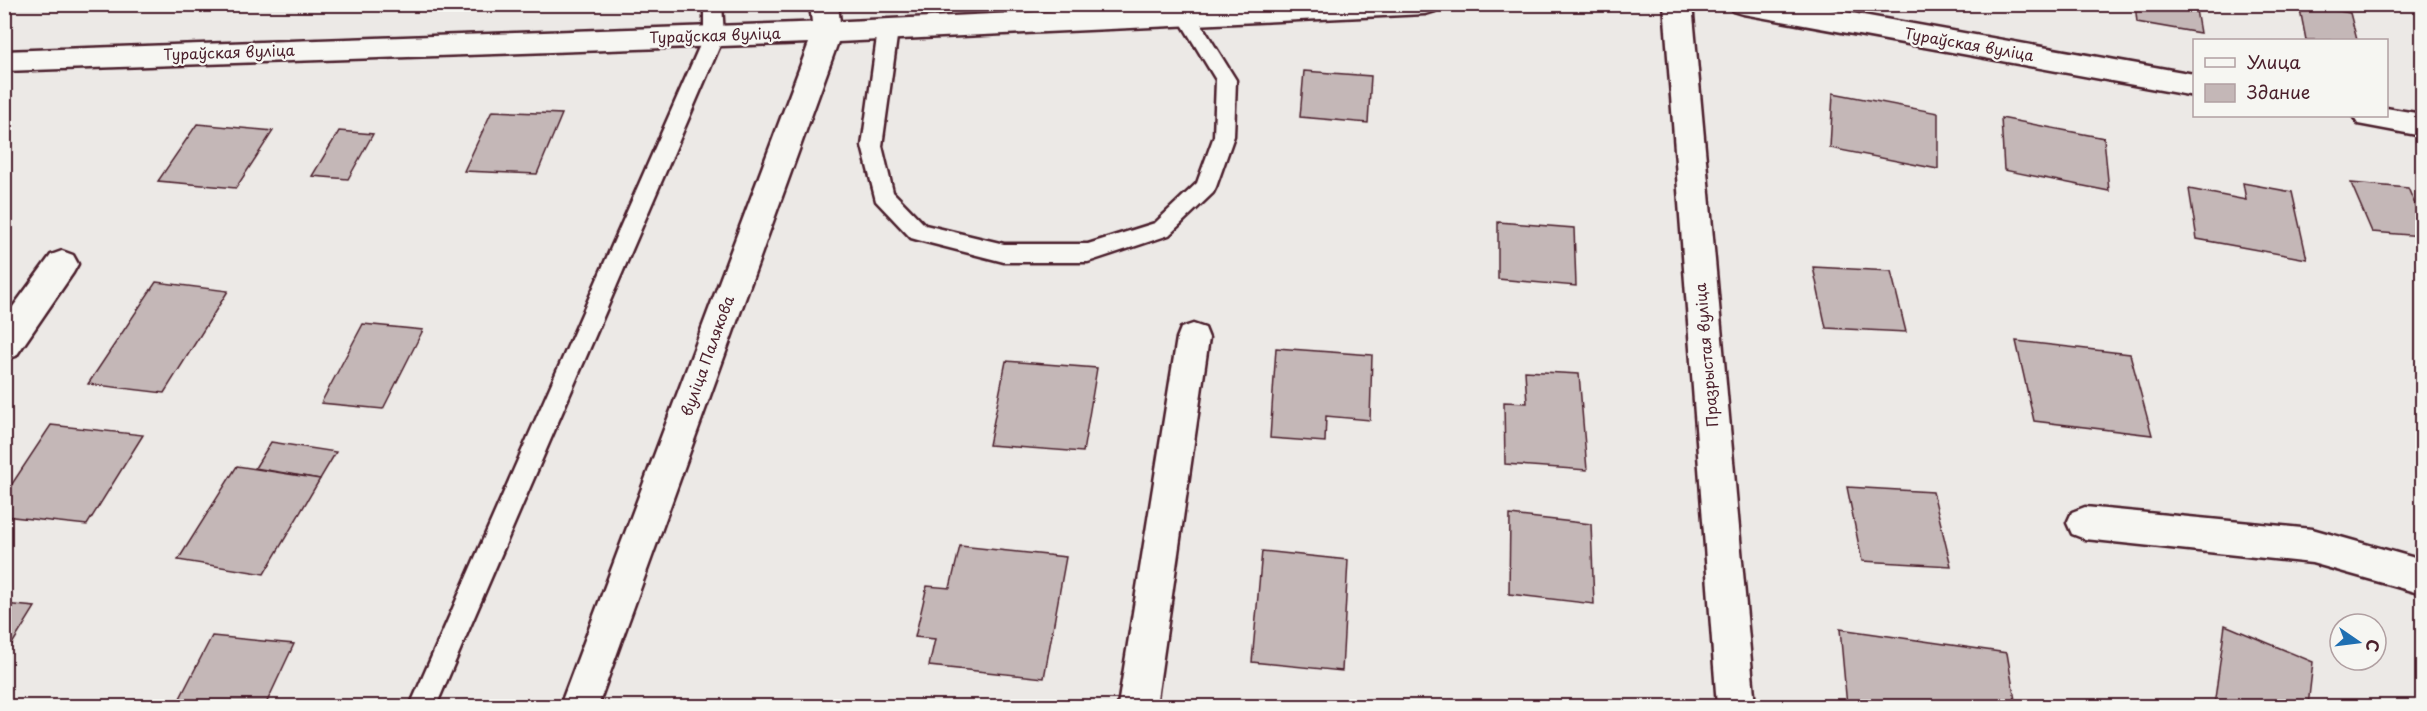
<svg xmlns="http://www.w3.org/2000/svg" width="2427" height="711" font-family="'Playpen Sans',sans-serif">
	<style>
		.building { fill: #c4b7b7; stroke: #4a1f2b; stroke-width: 1.5 }
		.lines { fill: none; stroke-linecap: round; stroke-linejoin: round }
		.lane-casing { stroke: #4a1f2b; stroke-width: 5 }
		.street-casing { stroke: #4a1f2b; stroke-width: 5 }
		.secondary-casing { stroke: #4a1f2b; stroke-width: 5 }
		.lane { fill: #f6f6f2; fill-rule: evenodd }
		.street { fill: #f6f6f2; fill-rule: evenodd }
		.secondary { fill: #f6f6f2; fill-rule: evenodd }
		.labels { text-anchor: middle; stroke-width: 4.5; stroke-linejoin: round; paint-order: stroke }
		.street-label { font-size: 15px; fill: #4a1f2b; stroke: #f6f6f2 }
	</style>
	<rect width="100%" height="100%" fill="#ece9e6"/>
	<filter id="ink" filterUnits="userSpaceOnUse"><feTurbulence type="fractalNoise" baseFrequency=".0167" numOctaves="2"/><feDisplacementMap in="SourceGraphic" scale="12" xChannelSelector="R" yChannelSelector="G"/><feConvolveMatrix kernelMatrix="1 2 1 2 8 2 1 2 1" color-interpolation-filters="sRGB"/></filter>
	<g filter="url(#ink)">
		<!-- building -->
		<g class="building">
			<path d="M2135,4H2195L2200,33L2137,22Z"/>
			<path d="M2299,4L2350,13L2357,40H2306Z"/>
			<path d="M1304,71L1371,76L1368,123L1300,117Z"/>
			<path d="M1833,93L1938,113V169L1830,148Z"/>
			<path d="M492,111L562,114L537,174L464,171Z"/>
			<path d="M2001,118L2104,138L2109,191L2004,170Z"/>
			<path d="M197,124L273,131L236,188L158,181Z"/>
			<path d="M339,131L373,134L348,179L312,176Z"/>
			<path d="M2243,183L2292,192L2307,259L2197,239L2189,189L2246,200Z"/>
			<path d="M2351,183L2408,188L2422,221V236L2372,232Z"/>
			<path d="M1498,222L1574,228L1576,286L1498,279Z"/>
			<path d="M1813,267L1891,271L1906,332L1826,328Z"/>
			<path d="M156,282L228,291L164,393L88,384Z"/>
			<path d="M363,324L423,330L383,409L321,403Z"/>
			<path d="M2016,341L2130,354L2152,435L2034,421Z"/>
			<path d="M1276,348L1372,355L1370,420L1326,416L1325,442L1270,438Z"/>
			<path d="M1006,361L1097,368L1083,452L989,445Z"/>
			<path d="M1525,371L1579,374L1587,470L1505,464L1504,402L1527,403Z"/>
			<path d="M51,425L143,435L87,525L4,516V496Z"/>
			<path d="M271,442L336,452L320,479L255,468Z"/>
			<path d="M237,466L320,479L264,574L178,560Z"/>
			<path d="M1847,487L1933,492L1951,566L1862,561Z"/>
			<path d="M1510,515L1591,524L1594,604L1509,594Z"/>
			<path d="M960,546L1066,557L1044,678L929,666L935,639L915,637L927,586L950,588Z"/>
			<path d="M1262,551L1348,560L1342,671L1252,662Z"/>
			<path d="M4,604L35,607L4,657Z"/>
			<path d="M2225,625L2313,662L2308,706H2214Z"/>
			<path d="M1840,629L2007,653L2016,706H1847Z"/>
			<path d="M212,636L294,644L265,706H176Z"/>
		</g>
		<g class="lines">
			<!-- lane casing -->
			<g class="lane-casing">
				<g id="lane">
					<path d="M704,4H722L724,36L436,706H410L704,36Z"/>
					<path d="M1186,9L1193,11L1236,80L1234,136L1216,187L1213,193L1169,235L1088,262H1004L918,240L911,238L876,201L862,146L878,30L881,25L888,23L895,25L898,30L882,146L893,192L925,225L1004,244H1088L1155,223L1197,183L1214,136L1216,80L1177,16L1179,11Z"/>
				</g>
			</g>
			<!-- street casing -->
			<g class="street-casing">
				<g id="street">
					<path d="M1203,4H1439L1435,11L1425,14L838,42L598,706H560L809,43L4,71V51L827,22Z"/>
					<path d="M1664,4H1692L1755,706H1717Z"/>
					<path d="M1729,4H1801L2194,74V96L1743,14L1733,11Z"/>
					<path d="M2386,108L2422,114V136L2358,124L2353,116H2386Z"/>
					<path d="M62,251L73,255L78,264L73,273L16,356L4,360V319L51,255Z"/>
					<path d="M1193,324L1205,328L1209,338L1156,706H1118L1177,338L1181,328Z"/>
					<path d="M2085,507L2312,529L2422,560V594L2312,563L2085,539L2072,534L2067,523L2072,512Z"/>
				</g>
			</g>
			<!-- secondary casing -->
			<g class="secondary-casing">
				<path id="secondary" d="M810,4H838L841,32L837,39L827,42L817,39L813,32Z"/>
			</g>
			<!-- lane -->
			<use href="#lane" class="lane"/>
			<!-- street -->
			<use href="#street" class="street"/>
			<!-- secondary -->
			<use href="#secondary" class="secondary"/>
		</g>
	</g>
	<g class="labels">
		<!-- street labels -->
		<g class="street-label">
			<text transform="translate(715 36) rotate(-2)" y="5">Тураўская вуліца</text>
			<text transform="translate(1969 45) rotate(10)" y="5">Тураўская вуліца</text>
			<text transform="translate(229 53) rotate(-2)" y="5">Тураўская вуліца</text>
			<text transform="translate(1707 355) rotate(-95)" y="5">Празрыстая вуліца</text>
			<text transform="translate(708 356) rotate(-70)" y="5">вуліца Палякова</text>
		</g>
	</g>
	<!-- margin -->
	<rect width="2427" height="711" fill="none" stroke="#f6f6f2" stroke-width="24"/>
	<rect x="12" y="12" width="2403" height="687" fill="none" stroke="#4a1f2b" stroke-width="2" filter="url(#ink)"/>
	<!-- legend -->
	<rect x="2193" y="39" width="195" height="78" fill="#f6f6f2" stroke="#b1a0a2" stroke-width="1.5"/>
	<rect x="2205" y="58" width="30" height="9" fill="#f6f6f2" stroke="#b1a0a2" stroke-width="1.5"/>
	<text x="2247" y="69" font-size="18" fill="#4a1f2b">Улица</text>
	<rect x="2205" y="84" width="30" height="18" fill="#c4b7b7" stroke="#b1a0a2" stroke-width="1.5"/>
	<text x="2247" y="99" font-size="18" fill="#4a1f2b">Здание</text>
	<!-- north arrow -->
	<g transform="translate(2358 642) rotate(104)"><circle r="28" fill="#f6f6f2" stroke="#b1a0a2" stroke-width="1.5"/>
	<path d="M0-4.5L10 22L0 15L-10 22Z" fill="#1f6fb2"/>
	<text y="-9" font-size="16" font-weight="bold" text-anchor="middle" fill="#4a1f2b">С</text>
	</g>
</svg>
